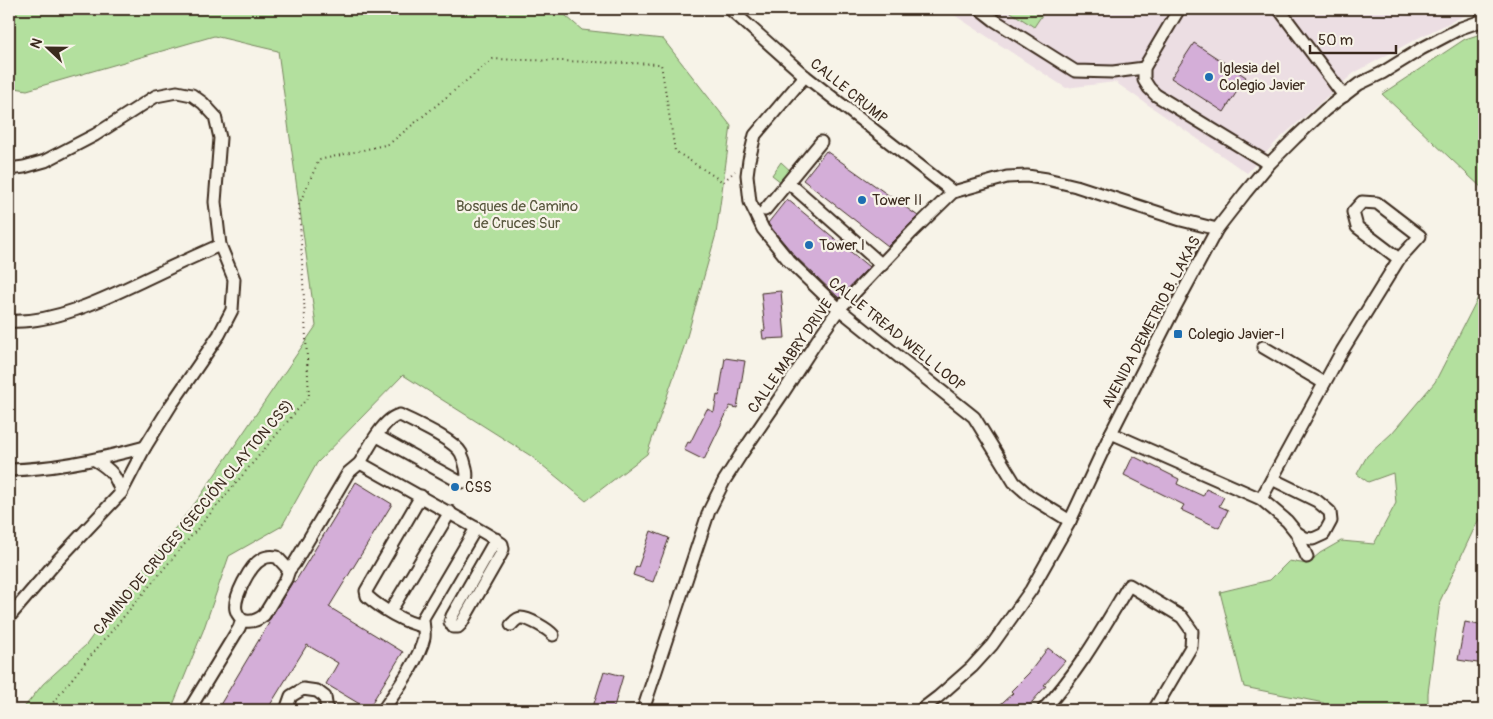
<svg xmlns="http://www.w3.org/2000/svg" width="1493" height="719" font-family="Pangolin,sans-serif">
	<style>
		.built { fill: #ecdee3 }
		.green { fill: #b3e09e; stroke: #77855e }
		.building { fill: #d4aed8; stroke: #3b2a1e }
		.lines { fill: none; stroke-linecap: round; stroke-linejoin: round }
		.minor-casing { stroke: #3b2a1e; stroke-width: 15 }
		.path { stroke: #3b2a1e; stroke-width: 2; stroke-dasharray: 1 4; stroke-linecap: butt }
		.minor { stroke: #f7f3e8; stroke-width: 11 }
		.poi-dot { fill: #1f6fb2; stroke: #f7f3e8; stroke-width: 2 }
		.labels { text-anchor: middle; stroke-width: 4.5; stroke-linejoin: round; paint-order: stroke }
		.poi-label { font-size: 15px; fill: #3b2a1e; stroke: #f7f3e8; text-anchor: start }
		.street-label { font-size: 15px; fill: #3b2a1e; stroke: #f7f3e8 }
		.park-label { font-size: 15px; fill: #59583e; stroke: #f7f3e8 }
	</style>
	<rect width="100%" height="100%" fill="#f7f3e8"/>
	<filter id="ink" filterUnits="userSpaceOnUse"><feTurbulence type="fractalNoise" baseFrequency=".02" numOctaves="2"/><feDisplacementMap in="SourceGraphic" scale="10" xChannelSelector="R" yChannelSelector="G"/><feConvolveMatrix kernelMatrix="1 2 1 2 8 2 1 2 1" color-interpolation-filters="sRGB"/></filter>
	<g filter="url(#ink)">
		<!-- built -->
		<path class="built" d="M945,9H1478L1418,38L1354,73L1277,141L1247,173L1115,82L1066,88Z"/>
		<!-- green -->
		<g class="green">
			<path d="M9,9H558L582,30L663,39L731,126L716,234L684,347L647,454L586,501L531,456L403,375L317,463L282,526L229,556L203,631L171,710H22L43,684L86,645L123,594L199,498L316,326L278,51L214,36L27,90L9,87Z"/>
			<path d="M1006,9H1046L1034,27Z"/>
			<path d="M1484,33V190L1382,94L1465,39Z"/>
			<path d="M781,162L795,175L786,186L772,175Z"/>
			<path d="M1484,286V510L1473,531L1440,601L1428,693V710H1323L1324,703L1244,687L1220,592L1270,580L1289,561L1307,564L1320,553L1341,541L1374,544L1396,503L1393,473L1368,482L1357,474L1367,456L1392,433L1435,382Z"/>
		</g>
		<!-- building -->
		<g class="building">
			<path d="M1194,43L1246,77L1224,112L1171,78Z"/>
			<path d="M826,151L918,216L888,246L803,180Z"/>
			<path d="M787,199L869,267L839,298L795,256L769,225L768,223Z"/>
			<path d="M781,291L785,338L763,339L762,331L765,330L761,293Z"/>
			<path d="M725,358L745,361L737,408L730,406L704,460L684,450L688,442L690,443L707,409L714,412L717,395L719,396Z"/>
			<path d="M1133,456L1179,479L1177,484L1203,496L1206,489L1224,497L1219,506L1228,510L1219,528L1181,510L1184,505L1124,475Z"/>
			<path d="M356,482L392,504L329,607L403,652L368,709L326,684L338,663L307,645L267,710H217L269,623L267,622L270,619L293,581L295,582Z"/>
			<path d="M651,531L669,538L653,582L633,575L636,566L638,567Z"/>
			<path d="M1465,622L1484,626V664L1458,660Z"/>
			<path d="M1048,648L1065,661L1044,685L1046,686L1025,710H994L1013,693L1011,691L1029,673Z"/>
			<path d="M604,671L623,676L613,710H592Z"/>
		</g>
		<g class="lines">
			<!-- minor casing -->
			<g class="minor-casing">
				<g id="minor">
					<path d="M730,9L805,76L953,192"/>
					<path d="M980,9L994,20L1075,71L1113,72L1144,68"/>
					<path d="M1179,9L1144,68V80L1149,88L1156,95L1269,164"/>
					<path d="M1279,9L1344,96"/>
					<path d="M1481,9L1484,16"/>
					<path d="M805,76L755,135L749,160L747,175L750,202L763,229L789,261L839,309L974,417L1014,482L1031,497L1070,521"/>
					<path d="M9,169L24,167L45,161L95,135L156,96L177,92L192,95L203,103L215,116L220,138L215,202L220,245L234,279L232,310L219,335L171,405L145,447L121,493L57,561L9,617"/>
					<path d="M789,183L882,265"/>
					<path d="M765,210L821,142"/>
					<path d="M9,321C53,324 104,299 144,280C169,268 195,256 220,245"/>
					<path d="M1263,347L1324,383"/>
					<path d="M1111,433L1261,499L1287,521L1296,532L1307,557"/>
					<path d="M95,460C111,470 116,475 121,493"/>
					<path d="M360,463C367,450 384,417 400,415C415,423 453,439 461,453C463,457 465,463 466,468C467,474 468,478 464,482L458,481L377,436"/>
					<path d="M9,470C55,469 101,459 145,447"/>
					<path d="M1272,479L1317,501L1330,512L1331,521L1324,534L1313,539L1305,538L1296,532"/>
					<path d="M421,496L366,591L367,596C380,608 405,623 423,626"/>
					<path d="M1261,499L1342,351L1399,259L1420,236L1377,203L1362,202L1353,212L1357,227L1399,259"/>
					<path d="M476,528C485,533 494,538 502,544L503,549L501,554L461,624L458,627H453L450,622L452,616L496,539"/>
					<path d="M390,612L450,512"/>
					<path d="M242,620C240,617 237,615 236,610C233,598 250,565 262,559C267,556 271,556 277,557L289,570"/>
					<path d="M511,625C514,622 517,618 521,618C529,618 548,629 553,635"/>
					<path d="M189,710L239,628L242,620C250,623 258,620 264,615L286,579L289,570L294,564L348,473L360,463L476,528L423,618C423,624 425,631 424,638C419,660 396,691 383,710"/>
					<path d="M286,710L291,696L303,689L317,691L325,697L327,710"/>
					<path d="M643,710L709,511L724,481L740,456L783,393L820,336L839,309L912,232L953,192L1007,177L1027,176L1047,179L1076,186L1181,220L1217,229"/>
					<path d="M921,710L938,697L972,667L992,645L1031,590L1070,521L1111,433L1174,309L1217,229L1245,193L1269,164L1295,138L1325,110L1359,84L1382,73L1421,49L1461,28L1484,20"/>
					<path d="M1043,710C1078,673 1103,628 1129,585L1182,617L1192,631L1191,647L1154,710"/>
				</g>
			</g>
			<!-- path -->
			<path class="path" d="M47,710L83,665L309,396L299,204L319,160L389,144L493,59L661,64L675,151L723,182L735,171"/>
			<!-- minor -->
			<use href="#minor" class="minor"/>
		</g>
	</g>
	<!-- markers -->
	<g class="poi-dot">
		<circle cx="1209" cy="77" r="5"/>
		<circle cx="862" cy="200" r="5"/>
		<circle cx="809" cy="245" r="5"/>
		<rect x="1173" y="329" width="10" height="10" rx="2.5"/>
		<circle cx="455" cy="487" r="5"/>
	</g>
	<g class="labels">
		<!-- poi labels -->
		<g class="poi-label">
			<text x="1219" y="73">Iglesia del<tspan x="1219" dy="17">Colegio Javier</tspan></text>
			<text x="872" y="205">Tower II</text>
			<text x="819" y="250">Tower I</text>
			<text x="1188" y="339">Colegio Javier-I</text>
			<text x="465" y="492">CSS</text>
		</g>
		<!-- street labels -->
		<g class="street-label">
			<text transform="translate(849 91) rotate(39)" y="5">CALLE CRUMP</text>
			<text transform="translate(1151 322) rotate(-62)" y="5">AVENIDA DEMETRIO B. LAKAS</text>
			<text transform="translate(897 334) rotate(39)" y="5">CALLE TREAD WELL LOOP</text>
			<text transform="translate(790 356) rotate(-55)" y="5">CALLE MABRY DRIVE</text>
			<text transform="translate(193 517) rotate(-50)" y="5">CAMINO DE CRUCES (SECCIÓN CLAYTON CSS)</text>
		</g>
		<!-- park labels -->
		<g class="park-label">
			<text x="517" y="211">Bosques de Camino<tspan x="517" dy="17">de Cruces Sur</tspan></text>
		</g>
	</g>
	<!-- margin -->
	<rect width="1493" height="719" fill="none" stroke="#f7f3e8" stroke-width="30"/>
	<rect x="15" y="15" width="1463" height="689" fill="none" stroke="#3b2a1e" stroke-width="2" filter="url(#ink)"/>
	<!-- north arrow -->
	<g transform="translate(48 48) rotate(292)" stroke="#f7f3e8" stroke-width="4" paint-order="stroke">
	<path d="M0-4L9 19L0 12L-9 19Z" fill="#3b2a1e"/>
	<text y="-8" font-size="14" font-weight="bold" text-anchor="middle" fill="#3b2a1e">N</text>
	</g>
	<!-- scale -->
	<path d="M1310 45v8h86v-8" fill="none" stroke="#3b2a1e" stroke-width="2.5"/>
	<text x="1318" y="45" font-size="15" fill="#3b2a1e" stroke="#f7f3e8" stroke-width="4" paint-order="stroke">50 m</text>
</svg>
